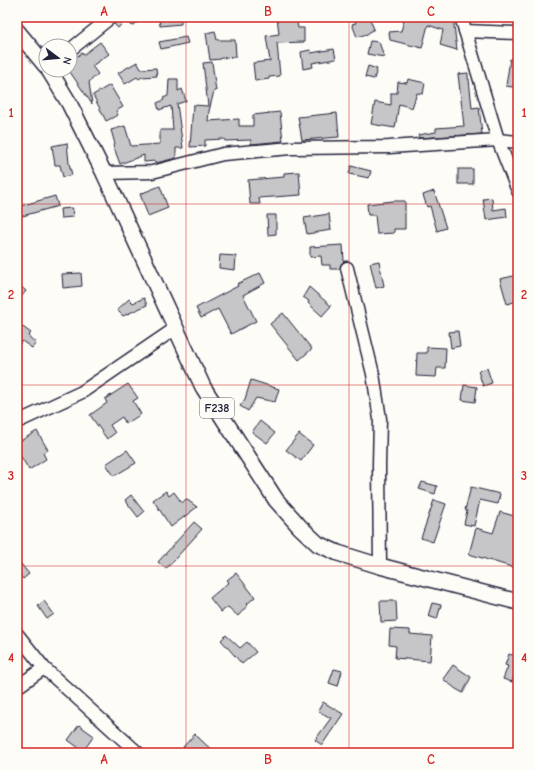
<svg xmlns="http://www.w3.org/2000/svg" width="535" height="770" font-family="'Comic Neue',sans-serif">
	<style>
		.building { fill: #c6c6c8; stroke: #22223b }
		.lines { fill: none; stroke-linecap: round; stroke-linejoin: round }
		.minor-casing { stroke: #22223b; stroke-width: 15 }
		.major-casing { stroke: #22223b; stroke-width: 18 }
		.minor { stroke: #fdfcf7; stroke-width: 12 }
		.major { stroke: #fdfcf7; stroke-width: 15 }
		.grid { fill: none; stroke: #d62828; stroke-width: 1; stroke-opacity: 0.55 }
		.labels { text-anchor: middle; stroke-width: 3; stroke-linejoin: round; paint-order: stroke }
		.shield { fill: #fdfcf7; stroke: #646373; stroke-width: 1 }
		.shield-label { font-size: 12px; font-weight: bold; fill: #22223b }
		.neatline { fill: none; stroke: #d62828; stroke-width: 1.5 }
		.grid-label { font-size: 13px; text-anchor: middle; font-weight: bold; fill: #d62828 }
	</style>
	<rect width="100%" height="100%" fill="#fdfcf7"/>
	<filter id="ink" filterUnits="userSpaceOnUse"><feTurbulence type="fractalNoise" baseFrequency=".025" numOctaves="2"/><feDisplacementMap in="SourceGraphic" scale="8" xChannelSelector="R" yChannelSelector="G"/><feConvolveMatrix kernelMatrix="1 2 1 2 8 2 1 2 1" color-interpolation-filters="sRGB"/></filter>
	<g filter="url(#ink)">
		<!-- building -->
		<g class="building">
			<path d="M118,17H136L139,21L132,26L127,19L118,28L114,24L118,20Z"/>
			<path d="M159,17H181V24L160,26Z"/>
			<path d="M277,17H296L298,28H304V42L277,43L280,76L269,77V79L255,81L253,63L270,61L266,36L279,34Z"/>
			<path d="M353,17H369L374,29L367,34L357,37L352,24L356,23Z"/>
			<path d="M405,17H414L424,20L425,17H427L444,22L443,17H453L457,50L440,45L443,30L428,25L422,48L390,40L389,32L401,31Z"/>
			<path d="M215,31L217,40H235L236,57L221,58V59L210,60L206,33Z"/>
			<path d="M186,37L188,43L161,49L159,42Z"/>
			<path d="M370,41L379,42L384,57L367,54Z"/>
			<path d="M100,42L109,54L92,66L98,74L89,82L92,104L70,72V61L82,53L83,55Z"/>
			<path d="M334,49L336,59L312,63L313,67L303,69L301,52L310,50L311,53Z"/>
			<path d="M510,59L518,60V88L506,86Z"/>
			<path d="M137,62L141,69L156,68L157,76L142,77L139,79L137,77L125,84L118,73Z"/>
			<path d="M212,62L216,91H214L209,111L208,121L239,119V126H253V115L280,112L283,141L251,144V140L225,141L224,139L205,140V146L190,147L193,105L208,106L203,63Z"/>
			<path d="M368,66L377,69L374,79L365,77Z"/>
			<path d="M468,73V79H469L472,108L479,107L482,134L419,138L418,135L436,132V128L464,126L458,74Z"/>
			<path d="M169,79H178V91L182,89L186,101L177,104L183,148H176V158L156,163L155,161L144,162V155L120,164L113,145L115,144L111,130L125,126L131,146L160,144V130H173L171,106L159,110L157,103L164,100L163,98L168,96Z"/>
			<path d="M408,79L425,83L423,94L417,93L412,108L399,104L395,128L371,124L375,102L391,105V93H397L398,82L407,83Z"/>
			<path d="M110,85L123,107L116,111L118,115L106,121L93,95Z"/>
			<path d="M337,113L339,137L302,140L298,117Z"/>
			<path d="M67,143L69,163L72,175L63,177L60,165H55L52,146Z"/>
			<path d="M351,166L371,171L369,178L349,174Z"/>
			<rect x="458" y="169" width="15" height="15"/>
			<path d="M299,172L301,195L259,198L260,204H250L248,180L284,177V173Z"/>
			<path d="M160,186L168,208L148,216L140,194Z"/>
			<path d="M434,191L446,228L437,231L430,206L427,207L423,195Z"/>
			<path d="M55,196L58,206L19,217L17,207Z"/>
			<path d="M492,198L493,210L506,208L507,217L486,220L483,199Z"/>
			<path d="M393,201H405V229H394V233L377,234L375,215H368L367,204Z"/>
			<path d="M72,208L73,217L61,218L60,209Z"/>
			<path d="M329,214L331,230L307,234L304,218Z"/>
			<path d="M267,215H276V234L268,235Z"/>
			<path d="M343,245L344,261L342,263L340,269H330V265H322L321,256L310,257V247Z"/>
			<path d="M220,255L236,256L235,270L219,268Z"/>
			<path d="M379,261L384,286L376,288L370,263Z"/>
			<path d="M81,273L82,286L63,288L62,274Z"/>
			<path d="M260,273L265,283L243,295L256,321L231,334L218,309L201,318L196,308L238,286L237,284Z"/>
			<path d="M518,275V301L507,304L500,279Z"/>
			<path d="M17,283L26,291L17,302Z"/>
			<path d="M309,287L331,306L322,316L308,303L309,301L303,297Z"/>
			<path d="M144,298L147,305L123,316L117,310L129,299L133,303Z"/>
			<path d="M283,313L312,349L299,360L270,324Z"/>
			<path d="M20,325L31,333L28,336L36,343L32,348L22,341L17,347V330Z"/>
			<path d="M458,331L460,346L451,348L449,332Z"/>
			<path d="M427,347L446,348L445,368H437L436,377L416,376L417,353H427Z"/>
			<path d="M487,368L492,383L483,386L478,371Z"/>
			<path d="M251,380L279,389L275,402L256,398L248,411L240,406L245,399Z"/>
			<path d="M128,384L138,398L133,401L141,414L126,424L122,417L110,425L115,433L107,439L90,415L107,403L105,399Z"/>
			<path d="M464,385L477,387L475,402L462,400Z"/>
			<path d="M260,421L275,433L267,443L252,432Z"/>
			<path d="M37,431L48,450L43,453L46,459L29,470L17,450V443Z"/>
			<path d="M299,434L313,445L301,461L286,450Z"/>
			<path d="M127,450L136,463L114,476L106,464Z"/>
			<path d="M422,482L437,486L435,494L419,489Z"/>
			<path d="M471,487L500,494L498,504L480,500L474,526L464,524L467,511L465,510Z"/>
			<path d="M166,491L169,496L174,492L182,503L186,499L197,507L171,527L153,500Z"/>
			<path d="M131,495L144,512L138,517L125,500Z"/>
			<path d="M434,500L446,504L433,542L421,538Z"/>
			<path d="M500,512L518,517V569L469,554L476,528L493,533Z"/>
			<path d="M194,522L202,529L166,569L158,562Z"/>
			<path d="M17,559L29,574L23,579L17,572Z"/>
			<path d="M236,573L255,597L246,605L247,606L238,616L228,607L221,612L210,598L229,582L227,580Z"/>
			<path d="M44,601L54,614L47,619L38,606Z"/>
			<path d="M380,601H396L397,621L381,622Z"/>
			<path d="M432,603L441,605L437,619L428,616Z"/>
			<path d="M390,629L410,630V634L432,636L430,661L395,658L396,646L389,645Z"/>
			<path d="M226,635L240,648L247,642L256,652L242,664L221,640Z"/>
			<path d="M509,654L518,657V671L517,670L512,682L503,679L508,666L505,665Z"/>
			<path d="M453,665L471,677L463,693L456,689L443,679Z"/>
			<path d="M334,669L342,671L338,686L329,683Z"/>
			<path d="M323,702L343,714L322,745L315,740L331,718L318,711Z"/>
			<path d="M79,725L94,736L83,751L68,740Z"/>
			<path d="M195,734L201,740L215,753H190L183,747Z"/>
		</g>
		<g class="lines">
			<!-- minor casing -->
			<g class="minor-casing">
				<g id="minor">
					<path d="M461,17L498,140L518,191"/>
					<path d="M465,31L518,33"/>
					<path d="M70,50L111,17"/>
					<path d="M104,173L152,172L223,154L291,148L389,147L498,140L518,142"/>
					<path d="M347,268L373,374L380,419L379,465L380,566"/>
					<path d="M17,422L82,392L176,328"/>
					<path d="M17,634L44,668L138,753"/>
					<path d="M17,687L44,668"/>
				</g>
			</g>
			<!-- major casing -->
			<g class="major-casing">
				<g id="major">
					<path d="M17,31L46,66"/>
					<path d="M49,70L69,103L104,173L203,387L276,500L300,527L318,544L338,553L380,566L518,602"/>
				</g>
			</g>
			<!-- minor -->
			<use href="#minor" class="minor"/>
			<!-- major -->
			<use href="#major" class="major"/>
		</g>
	</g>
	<!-- grid -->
	<path class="grid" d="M186,17V753M349,17V753M17,204H518M17,385H518M17,566H518"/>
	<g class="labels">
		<!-- shield labels -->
		<rect class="shield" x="200" y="398" width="34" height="20" rx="3"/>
		<g class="shield-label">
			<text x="217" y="412">F238</text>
		</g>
	</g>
	<!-- margin -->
	<rect width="535" height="770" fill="none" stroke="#fdfcf7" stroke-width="44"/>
	<!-- north arrow -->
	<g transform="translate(58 58) rotate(106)"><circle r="19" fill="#fdfcf7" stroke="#a5a5ac"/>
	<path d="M0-3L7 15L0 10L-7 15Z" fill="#22223b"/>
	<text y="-6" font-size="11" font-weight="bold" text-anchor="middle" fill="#22223b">N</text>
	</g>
	<rect x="22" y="22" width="491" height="726" class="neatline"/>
	<g class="grid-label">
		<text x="104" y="16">A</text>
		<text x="268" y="16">B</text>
		<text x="431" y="16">C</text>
		<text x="11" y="117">1</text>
		<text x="524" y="117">1</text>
		<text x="11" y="299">2</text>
		<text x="524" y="299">2</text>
		<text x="11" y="480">3</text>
		<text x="524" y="480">3</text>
		<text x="11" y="662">4</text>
		<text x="524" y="662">4</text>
		<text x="104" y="764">A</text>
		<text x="268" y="764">B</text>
		<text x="431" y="764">C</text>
	</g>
</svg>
